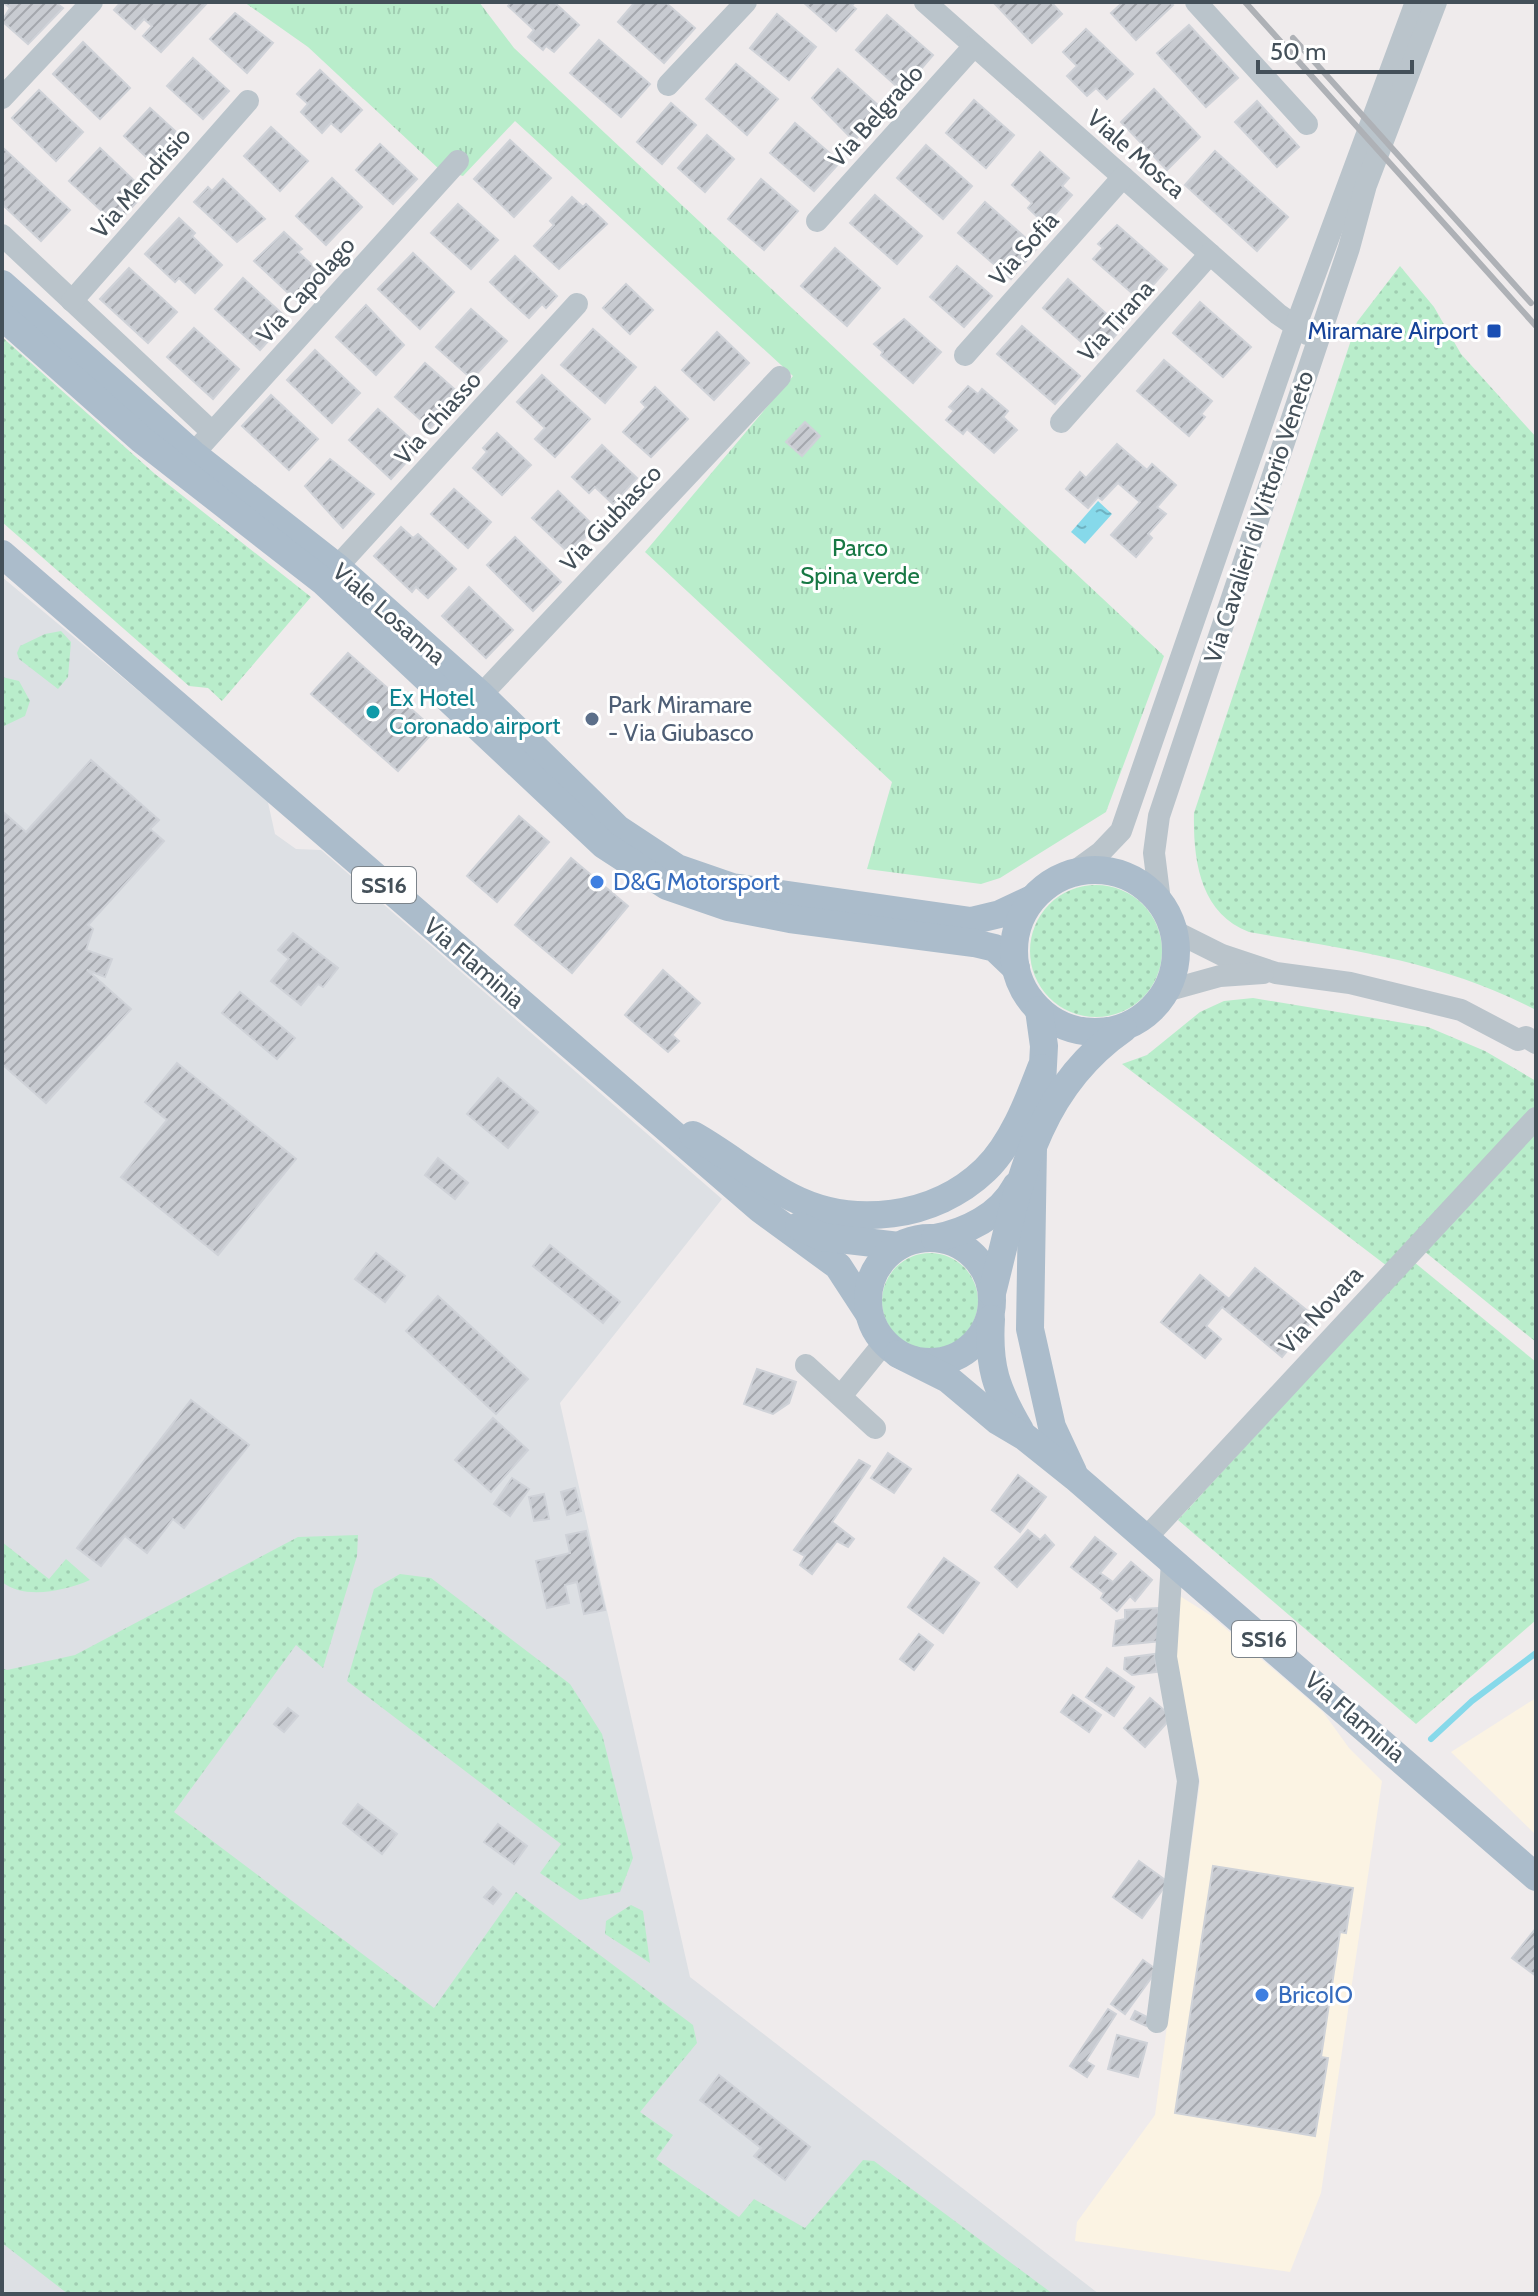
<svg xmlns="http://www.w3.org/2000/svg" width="1538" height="2296" font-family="Cabin,sans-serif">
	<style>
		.commercial { fill: #fbf3e3 }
		.airport { fill: #dde0e4 }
		.grass { fill: url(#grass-dots) }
		.park { fill: url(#park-tufts) }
		.pitch { fill: #b9edcb }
		.water { fill: url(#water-ripples) }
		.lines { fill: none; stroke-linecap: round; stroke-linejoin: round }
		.stream { stroke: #86d9ea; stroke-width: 6 }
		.building { fill: url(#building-hatch); stroke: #cfd2d8; stroke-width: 2 }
		.minor { stroke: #bac4cb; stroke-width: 22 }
		.major { stroke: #abbccb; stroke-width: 28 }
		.rail { stroke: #aeb1b6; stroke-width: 6 }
		.transit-dot { fill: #1a4fb4; stroke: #fff; stroke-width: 3 }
		.culture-dot { fill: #0f9aa8; stroke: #fff; stroke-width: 3 }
		.service-dot { fill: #5c6f8a; stroke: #fff; stroke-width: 3 }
		.shop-dot { fill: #3f7fe0; stroke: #fff; stroke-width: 3 }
		.labels { text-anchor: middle; stroke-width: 6; stroke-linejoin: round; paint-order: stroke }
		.shield { fill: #fff; stroke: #7c848b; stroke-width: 2 }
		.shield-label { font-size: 22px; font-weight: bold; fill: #445059 }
		.street-label { font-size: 24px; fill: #445059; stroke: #fff }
		.transit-label { font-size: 24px; fill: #164399; stroke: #fff; text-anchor: end }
		.park-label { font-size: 24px; fill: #177844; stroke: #fff }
		.culture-label { font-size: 24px; fill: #0d838f; stroke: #fff; text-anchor: start }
		.service-label { font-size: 24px; fill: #4e5e75; stroke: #fff; text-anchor: start }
		.shop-label { font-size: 24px; fill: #366cbe; stroke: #fff; text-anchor: start }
	</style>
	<defs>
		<pattern id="grass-dots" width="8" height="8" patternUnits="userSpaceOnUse" patternTransform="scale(2)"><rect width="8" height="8" fill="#b9edcb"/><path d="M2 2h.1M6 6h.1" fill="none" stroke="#a0cdb1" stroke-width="1.8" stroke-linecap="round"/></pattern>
		<pattern id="park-tufts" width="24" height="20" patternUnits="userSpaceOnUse" patternTransform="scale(2)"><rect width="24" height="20" fill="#b9edcb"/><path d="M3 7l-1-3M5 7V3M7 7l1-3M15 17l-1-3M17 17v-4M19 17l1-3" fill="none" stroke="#a0cdb1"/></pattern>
		<pattern id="water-ripples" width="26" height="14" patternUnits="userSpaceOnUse" patternTransform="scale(2)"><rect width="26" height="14" fill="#86d9ea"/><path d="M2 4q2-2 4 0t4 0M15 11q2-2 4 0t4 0" fill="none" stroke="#6fb2c1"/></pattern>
		<pattern id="building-hatch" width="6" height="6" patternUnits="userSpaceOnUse" patternTransform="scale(2)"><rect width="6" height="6" fill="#c8cbd1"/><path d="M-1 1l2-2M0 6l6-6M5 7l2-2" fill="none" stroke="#a4a7ad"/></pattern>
	</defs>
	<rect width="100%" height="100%" fill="#efebec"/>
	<!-- commercial -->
	<g class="commercial">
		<path d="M1175,1593L1210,1615L1323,1712L1349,1748L1382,1781L1321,2193L1290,2272L1075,2241L1077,2222L1155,2115L1200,1782L1174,1646Z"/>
		<path d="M1536,1698V1835L1451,1752Z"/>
	</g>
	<!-- airport -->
	<path class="airport" d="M2,577L267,798L275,834L296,849L321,850L722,1199L560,1403L690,1977L1099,2294H2Z"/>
	<!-- grass -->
	<g class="grass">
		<path d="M1400,266L1434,307L1461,354L1536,437V1010C1442,961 1351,950 1249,932C1200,913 1193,860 1194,813L1357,322Z"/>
		<path d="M2,337L155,474L311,597L222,701L208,688L189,686L2,522Z"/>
		<path d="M61,631L71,642L68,677L58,689L19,659L17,653L20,646L45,634Z"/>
		<path d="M2,677L19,681L30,701L25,716L4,726Z"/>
		<circle cx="1096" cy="951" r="66"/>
		<path d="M1253,998L1428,1027L1485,1051L1536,1081V1108L1387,1266L1122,1064L1147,1055L1200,1012L1224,1001Z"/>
		<path d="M1536,1131V1342L1424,1251Z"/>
		<circle cx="930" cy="1301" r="48"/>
		<path d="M1414,1262L1536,1362V1620L1416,1724L1178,1520Z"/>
		<path d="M358,1535L357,1556L323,1668L296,1645L174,1812L434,2008L516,1892L693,2025L697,2043L640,2112L673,2135L656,2159L739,2217L754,2199L805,2228L863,2160L874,2161L1053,2294H68L2,2243V1668L7,1670L75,1655L298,1537Z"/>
		<path d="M2,1542L49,1579L66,1559L90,1580C64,1591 25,1600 2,1582Z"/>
		<path d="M400,1574L431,1578L570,1684L602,1734L633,1858L620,1892L580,1900L540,1873L561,1844L347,1681L374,1589Z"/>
		<path d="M631,1905L643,1911L650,1963L605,1934L606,1921Z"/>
	</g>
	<!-- park -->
	<path class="park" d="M244,2H479L514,48L1164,656L1106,812L1000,878L981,884L867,869L892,782L645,552L793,376L515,121L463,176L439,169L308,47Z"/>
	<!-- pitch -->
	<path class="pitch" d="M872,554L965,631L926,677L834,601Z"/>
	<!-- water -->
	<path class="water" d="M1098,501L1112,514L1085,544L1071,532Z"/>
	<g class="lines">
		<!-- stream -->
		<path class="stream" d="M1431,1739L1472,1701L1536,1653"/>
	</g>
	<!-- building -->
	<g class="building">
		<path d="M3,2H55L63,8L28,44L2,21L10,8Z"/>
		<path d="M121,2H208L161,52L143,36L152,26L144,19L135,29L114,10Z"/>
		<path d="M511,2H554L579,25L554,52L546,46L543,50L528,37L534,30L508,6Z"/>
		<path d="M635,2H665L695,28L664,63L618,22Z"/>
		<path d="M803,2H855L852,6L856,9L836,31Z"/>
		<path d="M993,2H1051L1062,14L1032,43Z"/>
		<path d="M1123,2H1169L1173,5L1136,40L1111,13Z"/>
		<path d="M235,13L273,43L247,73L210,39Z"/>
		<path d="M777,14L816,47L789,80L750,48Z"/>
		<path d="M887,15L933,55L902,91L856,50Z"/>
		<path d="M1189,25L1238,78L1206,107L1157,53Z"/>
		<path d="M1086,29L1133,74L1107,99L1096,88L1087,96L1067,76L1077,66L1063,52Z"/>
		<path d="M599,40L650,84L621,117L570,73Z"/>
		<path d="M83,42L130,88L100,119L53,74Z"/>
		<path d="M193,58L229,91L203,119L167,86Z"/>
		<path d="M736,64L778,99L747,135L706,99Z"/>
		<path d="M838,69L879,106L872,113L876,117L854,141L812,98Z"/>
		<path d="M320,70L362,110L341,132L331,123L322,133L301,112L308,104L297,94Z"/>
		<path d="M1154,89L1200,137L1167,170L1121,122Z"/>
		<path d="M39,90L83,132L56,161L12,118Z"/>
		<path d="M974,100L1014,135L986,168L946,133Z"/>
		<path d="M1257,101L1299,147L1277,167L1235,122Z"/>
		<path d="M671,103L696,125L662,164L637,142Z"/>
		<path d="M150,108L185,140L159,169L124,136Z"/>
		<path d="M795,123L840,162L814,191L770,153Z"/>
		<path d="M271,127L308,161L280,191L244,156Z"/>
		<path d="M707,135L734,159L705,192L678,168Z"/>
		<path d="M510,140L551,178L514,217L474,179Z"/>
		<path d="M380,144L417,179L393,204L356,170Z"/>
		<path d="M926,145L972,186L943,219L897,178Z"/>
		<path d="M2,147L70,210L41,241L2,204Z"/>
		<path d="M100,148L146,192L116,224L69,181Z"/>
		<path d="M1215,151L1288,217L1257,251L1185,185Z"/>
		<path d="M1040,152L1069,178L1062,186L1072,195L1046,225L1028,208L1032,203L1012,185Z"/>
		<path d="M332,178L362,207L326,245L296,216Z"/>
		<path d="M223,179L265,219L237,242L194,202L208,187L212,191Z"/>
		<path d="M761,179L798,211L764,250L728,219Z"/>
		<path d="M875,195L922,236L897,264L850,223Z"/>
		<path d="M572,197L583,207L586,204L607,224L559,269L534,246L554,225L550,221Z"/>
		<path d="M985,202L1037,248L1011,279L958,233Z"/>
		<path d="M458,204L498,240L471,269L431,233Z"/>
		<path d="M179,218L195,233L192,236L222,265L195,293L179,278L175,282L145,254Z"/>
		<path d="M1117,225L1167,269L1140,300L1093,259L1103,248L1098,244Z"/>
		<path d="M284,232L302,249L298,252L325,277L300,304L254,261Z"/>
		<path d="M835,248L880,288L847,326L801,286Z"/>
		<path d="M413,253L454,292L420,329L378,289Z"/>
		<path d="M515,256L534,274L509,300L490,282Z"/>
		<path d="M957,266L992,296L964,327L930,297Z"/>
		<path d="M129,268L177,312L148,343L100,299Z"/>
		<path d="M534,274L557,296L546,308L542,304L529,318L509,300Z"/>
		<path d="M243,278L288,319L260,350L215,309Z"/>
		<path d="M1068,279L1122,328L1097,356L1043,308Z"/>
		<path d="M626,284L653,310L630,334L603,308Z"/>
		<path d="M1200,302L1251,347L1223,377L1173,333Z"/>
		<path d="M366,305L404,345L376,375L336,337Z"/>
		<path d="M471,309L507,341L472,379L436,347Z"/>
		<path d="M904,319L941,352L913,383L881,355L883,352L874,344Z"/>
		<path d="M1022,326L1080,376L1055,404L997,354Z"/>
		<path d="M194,328L239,369L213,399L167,357Z"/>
		<path d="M593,329L636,367L605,403L561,365Z"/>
		<path d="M717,332L749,363L714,400L682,370Z"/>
		<path d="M315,350L360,393L332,423L287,380Z"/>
		<path d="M1164,360L1212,401L1201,414L1205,417L1189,436L1137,391Z"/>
		<path d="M425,363L461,395L430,428L395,397Z"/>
		<path d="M542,375L590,419L555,457L535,439L545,428L517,402Z"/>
		<path d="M968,386L978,394L982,389L1008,411L1003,417L1017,430L994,453L967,429L963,434L946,420L954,411L949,407Z"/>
		<path d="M655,387L688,419L651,457L623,432L646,407L641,402Z"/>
		<path d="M271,395L318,439L289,470L242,426Z"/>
		<path d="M378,409L420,447L391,479L349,440Z"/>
		<path d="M805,422L820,436L802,456L786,442Z"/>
		<path d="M497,433L531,465L502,495L473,468L487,452L483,448Z"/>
		<path d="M1117,444L1147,470L1152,464L1176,485L1157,507L1166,514L1148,534L1152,538L1136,557L1111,535L1140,502L1118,483L1102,500L1098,497L1088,508L1066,489L1080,472L1086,478Z"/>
		<path d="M602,445L637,478L613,504L595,487L589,493L572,477Z"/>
		<path d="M330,459L374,494L343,528L305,486Z"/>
		<path d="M454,489L491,522L468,548L431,514Z"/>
		<path d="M558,491L595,527L570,554L532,518Z"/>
		<path d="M401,527L413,538L418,534L456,569L428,598L416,587L412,592L374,556Z"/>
		<path d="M515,537L561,582L533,611L487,565Z"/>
		<path d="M469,587L513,630L486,658L442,616Z"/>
		<path d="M348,653L435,730L398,771L311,694Z"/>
		<path d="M91,760L159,820L150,829L164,841L88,925L93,929L86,950L112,959L105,977L87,970L131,1009L46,1103L2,1064V811L26,832Z"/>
		<path d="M519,816L549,842L497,902L467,876Z"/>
		<path d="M571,858L628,906L572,973L515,925Z"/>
		<path d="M293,933L338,968L323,987L318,984L301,1005L271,981L289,959L278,950Z"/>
		<path d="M663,970L700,1003L672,1035L679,1041L668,1052L625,1015Z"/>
		<path d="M240,992L295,1038L277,1059L222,1013Z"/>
		<path d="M177,1063L296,1159L218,1255L121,1177L167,1120L145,1102Z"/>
		<path d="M498,1078L538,1112L508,1148L467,1114Z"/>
		<path d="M438,1158L468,1183L455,1199L425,1175Z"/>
		<path d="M550,1245L620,1302L603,1323L533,1266Z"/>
		<path d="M376,1253L405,1276L385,1302L355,1279Z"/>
		<path d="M1255,1268L1315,1317L1282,1357L1222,1307L1206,1326L1221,1339L1205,1358L1161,1322L1200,1275L1229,1299Z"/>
		<path d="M438,1296L528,1379L496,1414L406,1331Z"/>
		<path d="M757,1369L796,1382L789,1403L773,1414L744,1404Z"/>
		<path d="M191,1400L249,1445L184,1528L173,1519L147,1553L125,1536L101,1566L77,1548Z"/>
		<path d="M493,1418L528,1450L491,1492L455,1460Z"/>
		<path d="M888,1453L911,1469L894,1493L871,1478Z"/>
		<path d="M859,1460L870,1466L832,1522L854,1539L848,1547L837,1541L812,1574L800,1565L805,1556L794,1550Z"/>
		<path d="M1018,1475L1046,1497L1020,1532L992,1510Z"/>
		<path d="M512,1478L529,1489L510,1516L494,1504Z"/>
		<path d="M575,1488L581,1511L567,1515L561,1492Z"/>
		<path d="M544,1494L549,1519L534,1521L529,1497Z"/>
		<path d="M1028,1530L1040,1540L1045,1535L1054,1545L1017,1587L995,1567Z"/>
		<path d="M586,1531L605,1610L584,1614L577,1582L565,1585L569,1603L547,1608L536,1561L570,1553L566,1535Z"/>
		<path d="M1095,1537L1116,1554L1100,1573L1113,1582L1131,1562L1152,1580L1135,1601L1130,1596L1117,1611L1101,1598L1104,1593L1071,1567Z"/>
		<path d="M944,1558L979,1583L943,1633L908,1607Z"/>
		<path d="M1158,1608L1161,1641L1113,1646L1116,1621L1125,1619V1610Z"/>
		<path d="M919,1634L933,1645L914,1670L900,1659Z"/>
		<path d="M1155,1654L1157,1672L1132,1675L1124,1669L1125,1658Z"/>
		<path d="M1107,1668L1134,1687L1114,1716L1086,1697Z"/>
		<path d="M1073,1695L1101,1715L1089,1732L1061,1712Z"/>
		<path d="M1150,1698L1172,1717L1145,1747L1124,1728Z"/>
		<path d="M288,1708L298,1716L284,1732L274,1724Z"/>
		<path d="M358,1804L397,1834L382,1854L343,1823Z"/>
		<path d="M498,1824L527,1846L514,1864L484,1842Z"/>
		<path d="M1139,1861L1168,1882L1142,1918L1113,1897Z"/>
		<path d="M1213,1866L1353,1888L1346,1933L1340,1932L1321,2057L1328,2058L1315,2136L1175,2113Z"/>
		<path d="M493,1887L501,1894L493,1904L484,1897Z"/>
		<path d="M1536,1928V1976L1512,1958Z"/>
		<path d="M1143,1960L1157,1970L1125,2014L1111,2004Z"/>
		<path d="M1108,2009L1116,2014L1086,2061L1094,2066L1087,2077L1070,2066Z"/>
		<path d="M1135,2011L1149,2018L1146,2026L1131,2019Z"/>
		<path d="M1117,2035L1147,2043L1138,2077L1108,2069Z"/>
		<path d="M719,2075L810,2147L785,2180L754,2156L761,2148L700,2100Z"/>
	</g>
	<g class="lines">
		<!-- minor -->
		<g class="minor">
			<path d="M925,2L1278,314L1307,334"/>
			<path d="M1196,2L1307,124"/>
			<path d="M668,85L746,2"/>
			<path d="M2,98L92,2"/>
			<path d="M817,221L974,46"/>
			<path d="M2,235L212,432"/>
			<path d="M72,301L248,101"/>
			<path d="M965,355L1123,177"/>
			<path d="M1061,422L1210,254"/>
			<path d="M193,454L458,161"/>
			<path d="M337,567L577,304"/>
			<path d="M481,695L780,377"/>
			<path d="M1074,872L1100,853L1121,831L1295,328L1416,2"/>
			<path d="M1160,901L1154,853L1159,816L1349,248L1366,185L1436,2"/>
			<path d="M1174,931L1222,955L1276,973L1350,983L1461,1010L1518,1040L1526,1037L1536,1043"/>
			<path d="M1166,991L1220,976L1263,973"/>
			<path d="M806,1365L875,1428"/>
			<path d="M841,1396L884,1343"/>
			<path d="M1145,1539L1536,1118"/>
			<path d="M1157,2022L1188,1781L1166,1657L1172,1561"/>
		</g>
		<!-- major -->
		<g class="major">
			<path d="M2,284L193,454L337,567L481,695L618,829L677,868L732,887L971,921L1000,914L1032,899"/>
			<path d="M2,316L142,440L324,582L604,845L667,886L728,907L790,919L974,943L995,948L1016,968"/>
			<path d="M2,554L760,1209L838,1266L868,1312"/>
			<circle cx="1095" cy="951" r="81"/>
			<path d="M1039,1010L1044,1046L1042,1084"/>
			<path d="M693,1135C727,1154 757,1180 791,1197C853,1229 935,1218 985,1170C1012,1144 1028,1102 1041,1068"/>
			<path d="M1033,1146L1030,1329L1052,1427L1073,1472"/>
			<path d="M799,1226L822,1237L899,1246"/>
			<circle cx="930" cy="1300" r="62"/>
			<path d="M935,1238C966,1232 1000,1216 1016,1186"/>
			<path d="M992,1293C1018,1192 1031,1093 1123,1029"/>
			<path d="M991,1319C988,1367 996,1389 1020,1430"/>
			<path d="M898,1354L948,1379L998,1421L1025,1437L1075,1477L1536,1877"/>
		</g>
		<!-- rail -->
		<g class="rail">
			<path d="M1245,2L1536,326"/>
			<path d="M1293,38L1531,303"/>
		</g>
	</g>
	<!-- markers -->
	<rect class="transit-dot" x="1486" y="323" width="16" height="16" rx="4"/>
	<circle class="culture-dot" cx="373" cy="712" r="8"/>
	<circle class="service-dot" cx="592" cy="719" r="8"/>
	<g class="shop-dot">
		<circle cx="597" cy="882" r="8"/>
		<circle cx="1262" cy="1995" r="8"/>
	</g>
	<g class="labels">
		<!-- shield labels -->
		<g class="shield">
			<rect x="352" y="867" width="64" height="36" rx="6"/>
			<rect x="1232" y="1621" width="64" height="36" rx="6"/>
		</g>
		<g class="shield-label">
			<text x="384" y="893">SS16</text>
			<text x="1264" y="1647">SS16</text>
		</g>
		<!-- street labels -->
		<g class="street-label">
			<text transform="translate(876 116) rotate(-48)" y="8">Via Belgrado</text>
			<text transform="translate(1136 154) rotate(41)" y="8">Viale Mosca</text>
			<text transform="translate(141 183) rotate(-49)" y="8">Via Mendrisio</text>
			<text transform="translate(1024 249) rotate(-48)" y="8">Via Sofia</text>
			<text transform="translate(306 290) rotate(-48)" y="8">Via Capolago</text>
			<text transform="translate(1116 321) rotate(-48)" y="8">Via Tirana</text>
			<text transform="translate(438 418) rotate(-48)" y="8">Via Chiasso</text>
			<text transform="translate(1259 517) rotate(-72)" y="8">Via Cavalieri di Vittorio Veneto</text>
			<text transform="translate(611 518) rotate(-47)" y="8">Via Giubiasco</text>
			<text transform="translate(389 614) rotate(41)" y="8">Viale Losanna</text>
			<text transform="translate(474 963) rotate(41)" y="8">Via Flaminia</text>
			<text transform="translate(1321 1310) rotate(-47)" y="8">Via Novara</text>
			<text transform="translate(1355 1717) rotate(41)" y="8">Via Flaminia</text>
		</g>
		<!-- transit labels -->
		<g class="transit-label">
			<text x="1478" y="339">Miramare Airport</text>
		</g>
		<!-- park labels -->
		<g class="park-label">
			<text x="860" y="556">Parco<tspan x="860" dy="28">Spina verde</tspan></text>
		</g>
		<!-- culture labels -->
		<g class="culture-label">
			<text x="389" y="706">Ex Hotel<tspan x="389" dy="28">Coronado airport</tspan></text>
		</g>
		<!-- service labels -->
		<g class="service-label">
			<text x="608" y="713">Park Miramare<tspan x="608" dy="28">- Via Giubasco</tspan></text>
		</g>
		<!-- shop labels -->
		<g class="shop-label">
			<text x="613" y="890">D&amp;G Motorsport</text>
			<text x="1278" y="2003">BricoIO</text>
		</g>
	</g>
	<!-- border -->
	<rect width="1538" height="2296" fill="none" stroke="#445059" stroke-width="8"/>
	<!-- scale -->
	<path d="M1258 60v12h154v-12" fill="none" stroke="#445059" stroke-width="4"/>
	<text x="1270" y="60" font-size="24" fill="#445059" stroke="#ffffff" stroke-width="6" paint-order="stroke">50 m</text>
</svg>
